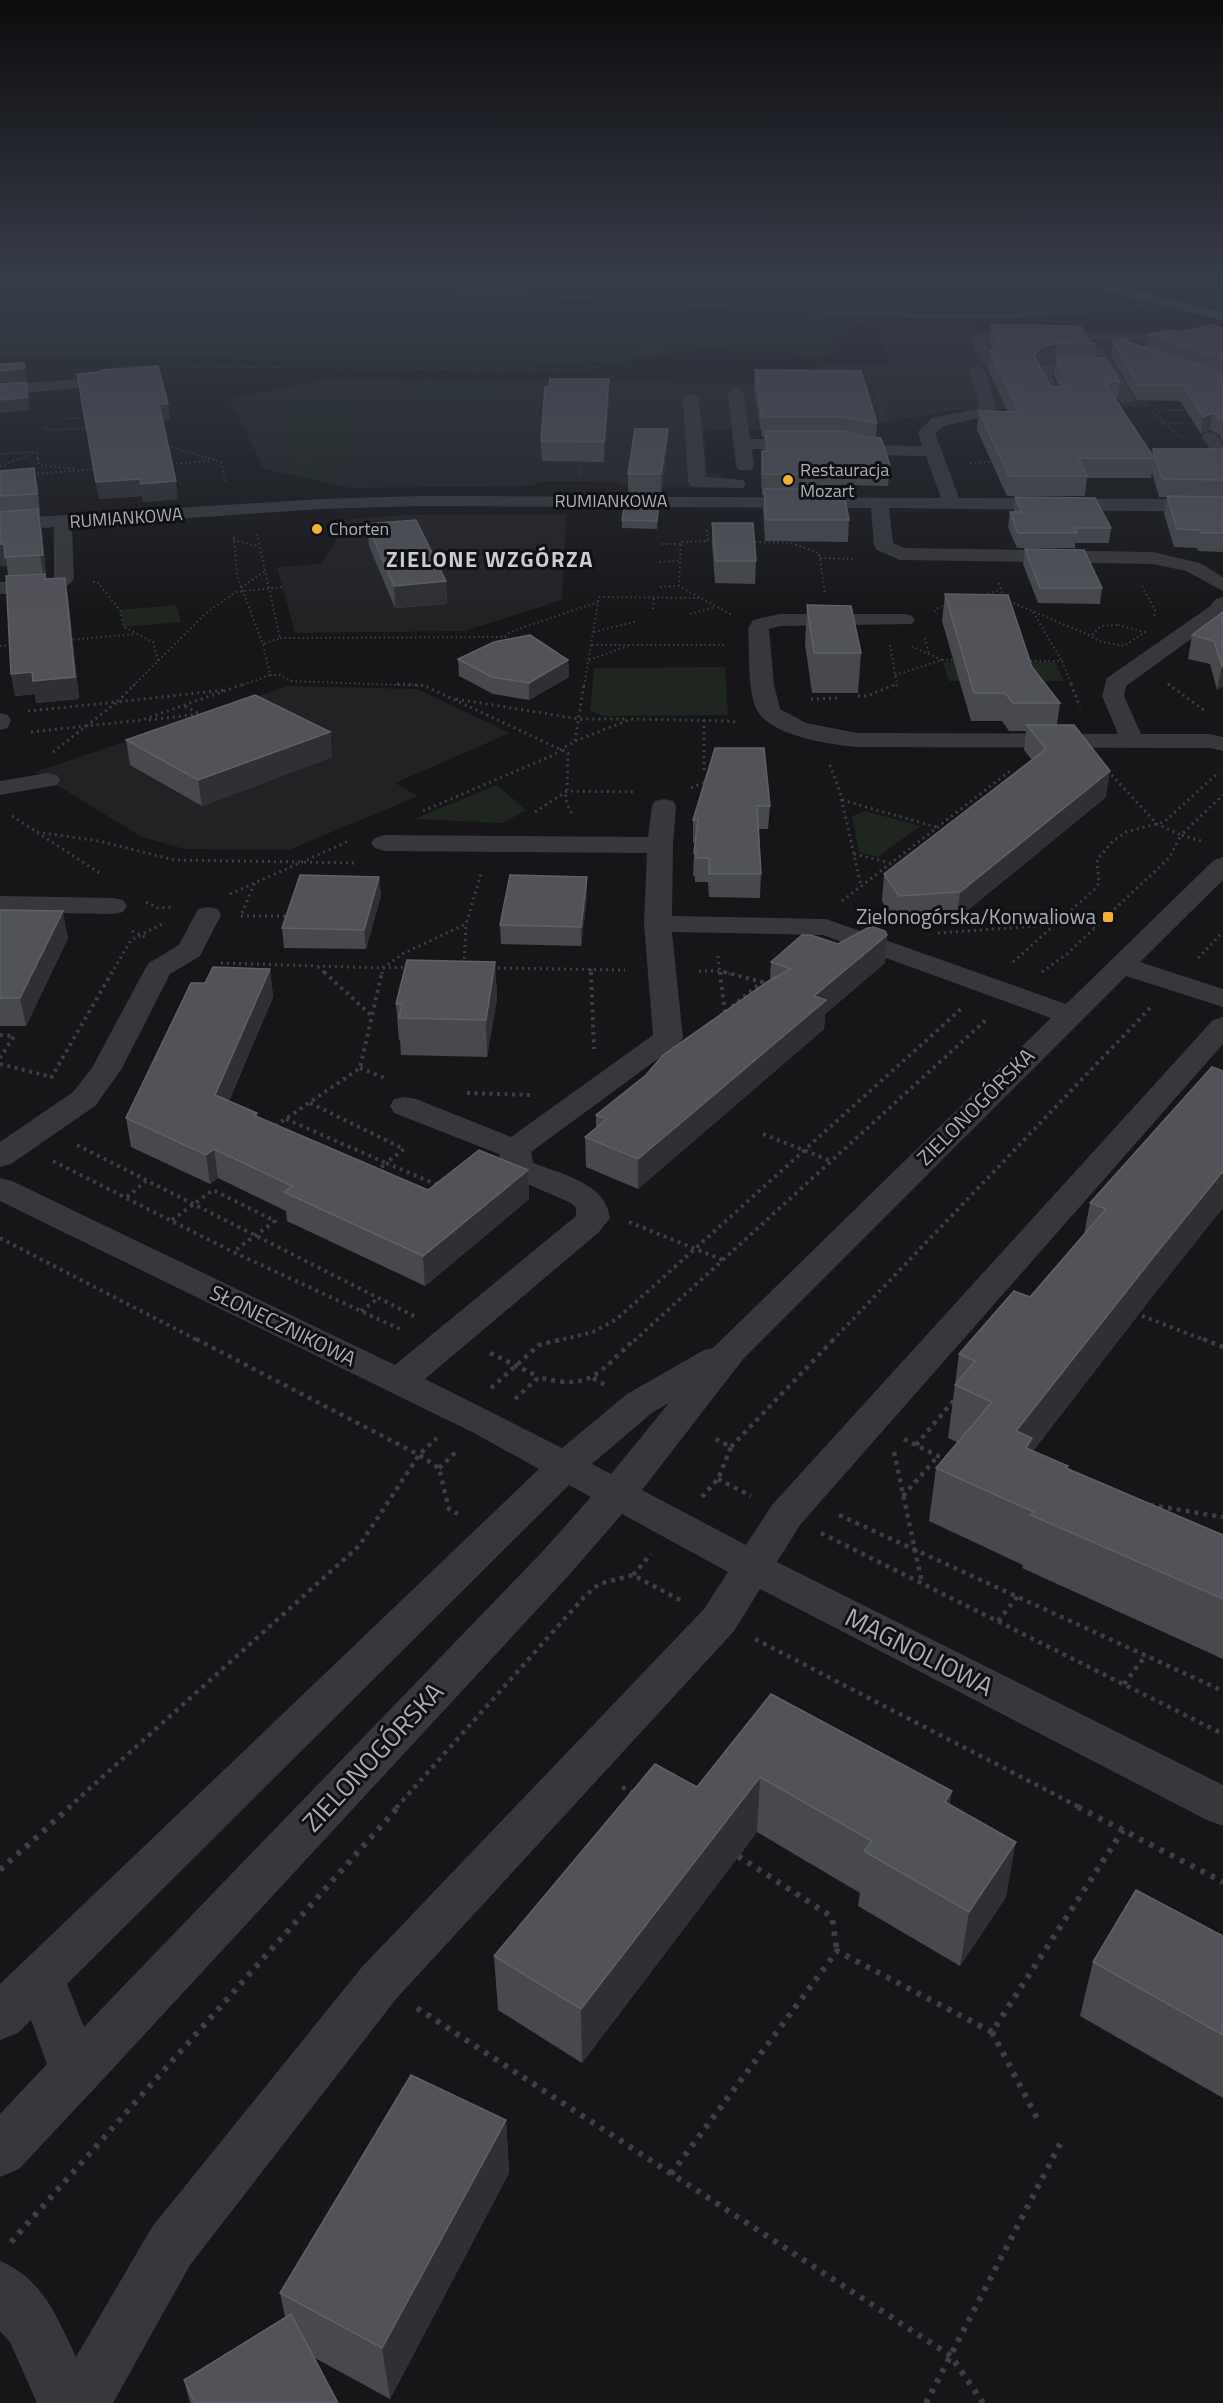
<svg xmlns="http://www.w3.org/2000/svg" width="1223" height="2403" font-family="'Titillium Web',sans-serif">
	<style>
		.built { fill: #222225 }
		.green { fill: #1e261f }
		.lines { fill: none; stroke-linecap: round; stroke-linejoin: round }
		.stream { stroke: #2c353c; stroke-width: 5 }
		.path-far5 { stroke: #3d3f44; stroke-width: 1.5; stroke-dasharray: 1.5 2; stroke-linecap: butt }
		.path-far4 { stroke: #3d3f44; stroke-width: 2; stroke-dasharray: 1.5 3; stroke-linecap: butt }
		.path-far3 { stroke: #3d3f44; stroke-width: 3; stroke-dasharray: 2 4; stroke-linecap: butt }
		.path-far2 { stroke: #3d3f44; stroke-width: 4; stroke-dasharray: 3 4.5; stroke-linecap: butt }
		.path-far1 { stroke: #3d3f44; stroke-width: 4.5; stroke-dasharray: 4 5; stroke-linecap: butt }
		.path { stroke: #3d3f44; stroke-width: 6; stroke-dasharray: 4.5 7; stroke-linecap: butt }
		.minor { fill: #37383d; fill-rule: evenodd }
		.major { fill: #53555c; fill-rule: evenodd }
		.wall { fill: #47494d; fill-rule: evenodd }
		.shaded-wall { fill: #2f3033 }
		.building { fill: #525359; stroke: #5f6168; stroke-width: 1.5 }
		.poi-dot { fill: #f2b134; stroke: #111113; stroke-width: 2 }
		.labels { text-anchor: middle; stroke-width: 6; stroke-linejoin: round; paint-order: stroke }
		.far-poi-label { font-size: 18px; fill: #a8adb8; stroke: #111113; text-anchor: start }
		.far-street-label { font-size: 18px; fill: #a8adb8; stroke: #111113 }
		.poi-label { font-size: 21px; fill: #a8adb8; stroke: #111113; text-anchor: end }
		.street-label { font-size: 21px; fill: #a8adb8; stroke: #111113 }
		.far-district-label { font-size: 22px; font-weight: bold; letter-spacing: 1.5px; fill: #c9ccd4; stroke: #111113 }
		.near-street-label { font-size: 26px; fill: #a8adb8; stroke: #111113 }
	</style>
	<rect width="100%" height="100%" fill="#161618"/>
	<!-- built -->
	<g class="built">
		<path d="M877,326H975L978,333L1169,334L1144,394L1151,406L957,410L836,430L704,429L707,473L721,474L723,488L630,487L616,482L545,481L531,486L351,488L264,469L229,399L323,379L771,383L832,363L889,364Z"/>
		<path d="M401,515H566L562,600L465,631L295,633L277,567L321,564L339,536L340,520Z"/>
		<path d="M288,686L417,689L510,733L395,783L418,796L289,850L184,849L142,837L35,772Z"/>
	</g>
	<!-- green -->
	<g class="green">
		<path d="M0,281H1223V308L1190,313L895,318L847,326L850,332L838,341L829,356L817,358L798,357L793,352L737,353L715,347L620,362L0,357Z"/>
		<path d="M312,382L654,385V389L310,387Z"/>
		<path d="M415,390L493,391L491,402H412Z"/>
		<path d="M293,407H362L353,450L279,451Z"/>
		<path d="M292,457L354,459L357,460L309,477L297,473L289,465Z"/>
		<path d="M176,605L181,622L124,627L120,610Z"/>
		<path d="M943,662H1055L1064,681H949Z"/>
		<path d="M725,667L728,715L603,716L590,710L594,668Z"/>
		<path d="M497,785L526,810L503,823L414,819Z"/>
		<path d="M865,811L920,826L878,857L859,852L852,816Z"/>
	</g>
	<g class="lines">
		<!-- stream -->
		<g class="stream">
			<path d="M307,281L747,308"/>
			<path d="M765,309L926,316H1008L1144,306"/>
		</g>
		<!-- path-far5 -->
		<g class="path-far5">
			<path d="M118,366L585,370L671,342L808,281"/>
			<path d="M1154,410H1186"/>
			<path d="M1152,412L1180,437H1184"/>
			<path d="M65,419L88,417"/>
			<path d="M872,420L884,418L876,387"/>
			<path d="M1161,423H1184"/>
			<path d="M43,428L52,430L88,428"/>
			<path d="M165,445L213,460"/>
			<path d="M37,452L38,460"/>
			<path d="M0,454L33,452"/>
			<path d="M17,460L37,452"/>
		</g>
		<!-- path-far4 -->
		<g class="path-far4">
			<path d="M38,458L39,465L75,469"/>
			<path d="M208,458L221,462L225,482"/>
			<path d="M970,463L992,462"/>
			<path d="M167,464L211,461"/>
			<path d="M0,466L21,458"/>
			<path d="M33,474L97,469"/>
			<path d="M579,475L582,466"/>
			<path d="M707,530L708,541L681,542L679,586L732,615"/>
			<path d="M257,534L280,638L263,644"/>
			<path d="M234,537L237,576L263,644L270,675L240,686"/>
			<path d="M233,540L258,546"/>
			<path d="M755,542L791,543L819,553L825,593"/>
			<path d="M661,544H681"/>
			<path d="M820,558L856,559"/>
			<path d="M659,562L680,561"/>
			<path d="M93,582H97L120,610L124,627L153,642L158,661"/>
			<path d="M999,583L1004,599L1091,636"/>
			<path d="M1142,586L1155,610L1154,617"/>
			<path d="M660,587L679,586"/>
			<path d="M241,588L265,571"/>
			<path d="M979,596L1001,590"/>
			<path d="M653,609L654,598"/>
			<path d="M934,612L939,607L948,604"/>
			<path d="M1033,612L1062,661"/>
			<path d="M690,614L716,607"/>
			<path d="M1118,625L1145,632L1124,646L1098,641L1091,636L1101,626Z"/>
			<path d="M594,632L637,621"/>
			<path d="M280,638L505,637L510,632L598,602"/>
			<path d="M925,638L929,654"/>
			<path d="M69,640L136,634"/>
			<path d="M592,645H726"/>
			<path d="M890,645L897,685L895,686"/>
			<path d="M0,646L14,645"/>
			<path d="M589,660L628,646"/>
			<path d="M942,660H958"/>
			<path d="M1026,661H1062L1072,686"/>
			<path d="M270,675H280L291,681L425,686"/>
			<path d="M895,675L942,660L911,646"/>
			<path d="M1168,684L1170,686"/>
			<path d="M133,686L206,613L236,592L283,587"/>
			<path d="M584,686L599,597L701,598"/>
		</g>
		<!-- path-far3 -->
		<g class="path-far3">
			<path d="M397,684L423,685L568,753L567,791L634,792"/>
			<path d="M1071,684L1080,707"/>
			<path d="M1168,684L1205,711"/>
			<path d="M858,696H867L897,684"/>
			<path d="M456,699L579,719H627"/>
			<path d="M811,699L838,698"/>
			<path d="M28,711L117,702L135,684"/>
			<path d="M149,720L200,714L184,706"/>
			<path d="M704,720V771"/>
			<path d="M31,732L142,720L244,684"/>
			<path d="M575,741L584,684"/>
			<path d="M53,752L117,702L225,690"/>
			<path d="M830,765L840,792L861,886"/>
			<path d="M691,788L705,782"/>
			<path d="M842,800L936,827"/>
			<path d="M423,811L551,756L575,741L631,719L732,721L737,723"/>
			<path d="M535,812L567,791L565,798L572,815"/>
			<path d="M12,816L101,874"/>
			<path d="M37,832L99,841L174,860L357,863"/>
			<path d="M1201,841L1181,835L1223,795"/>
			<path d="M854,854L890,863"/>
			<path d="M230,894L349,841"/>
			<path d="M842,901L1010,771"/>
			<path d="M146,902L158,908L173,907"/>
			<path d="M242,913L255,882"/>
			<path d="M241,916H291"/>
			<path d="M132,931L147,938"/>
			<path d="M938,933L1080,923L1095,927"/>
			<path d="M718,956L720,974"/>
			<path d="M1198,958L1223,932"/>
			<path d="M1013,962L1096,888L1099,883L1097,860L1113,841L1126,832L1164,822L1219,772"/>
			<path d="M221,963L383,968L404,953L466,924L481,874"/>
			<path d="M464,965L466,924"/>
			<path d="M318,967L326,974"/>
			<path d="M492,968L625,970"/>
			<path d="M591,969V974"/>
			<path d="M699,971H719L730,974"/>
			<path d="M1042,972L1067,954L1169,858L1181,835L1157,824L1108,771"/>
			<path d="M111,974L131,940L164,923"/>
			<path d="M382,974L383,968L409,967"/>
		</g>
		<!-- path-far2 -->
		<g class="path-far2">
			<path d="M324,972L372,1016"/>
			<path d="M591,972L594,1049"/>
			<path d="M720,972L725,1013L721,1015"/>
			<path d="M724,972L762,982L730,1008"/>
			<path d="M0,1035L14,1036L0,1058"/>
			<path d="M0,1064L52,1077"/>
			<path d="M360,1068L387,1079"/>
			<path d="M51,1078L112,972"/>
			<path d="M467,1093L532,1095"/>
			<path d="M310,1103L404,1149L386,1163L438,1185"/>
			<path d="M286,1119L386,1163L377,1171"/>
			<path d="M275,1126L360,1068L382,972"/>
			<path d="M763,1134L831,1161"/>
			<path d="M77,1145L418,1318"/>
			<path d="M53,1161L233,1252L402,1330"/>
			<path d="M127,1197L146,1181"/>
			<path d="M172,1220L213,1190L275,1221L233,1252"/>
			<path d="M629,1222L723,1260"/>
			<path d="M0,1238L199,1341"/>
			<path d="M361,1311L379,1298"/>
			<path d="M1135,1313L1207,1341"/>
			<path d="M556,1341L593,1332L617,1319L961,1009"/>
			<path d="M634,1341L988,1018"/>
			<path d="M832,1341L1151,1007"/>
		</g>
		<!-- path-far1 -->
		<g class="path-far1">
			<path d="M196,1339L419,1455L439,1468L449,1509L458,1514"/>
			<path d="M1203,1339L1223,1347"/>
			<path d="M490,1353L539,1377"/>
			<path d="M593,1378L605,1385"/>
			<path d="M491,1388L539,1345L562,1339"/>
			<path d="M515,1399L539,1377C591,1392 599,1372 635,1339"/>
			<path d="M904,1439L938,1456L949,1458"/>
			<path d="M916,1445L954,1400"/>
			<path d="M731,1447L834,1339"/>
			<path d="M894,1452L922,1583"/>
			<path d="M439,1468L458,1450"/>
			<path d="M718,1479L751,1496"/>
			<path d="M903,1496L938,1456"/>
			<path d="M702,1497L718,1479L731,1447L712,1437"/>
			<path d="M1150,1505L1223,1517"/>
			<path d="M839,1515L1223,1691"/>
			<path d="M821,1533L1223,1734"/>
			<path d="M633,1575L651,1554"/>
			<path d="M998,1621L1018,1596"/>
			<path d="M755,1639L1081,1808"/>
			<path d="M1124,1684L1146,1655"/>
			<path d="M622,1787L636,1795"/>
			<path d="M68,1808L359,1546L419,1455L437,1438"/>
			<path d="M396,1808L584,1597L599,1584L633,1575L682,1601"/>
		</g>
		<!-- path -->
		<g class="path">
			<path d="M1078,1807L1223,1882"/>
			<path d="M738,1856L832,1917L837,1951"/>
			<path d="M0,1870L70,1807"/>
			<path d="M417,2008L951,2356L983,2403"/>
			<path d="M992,2032L1038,2120"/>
			<path d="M671,2174L837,1951L992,2032L1123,1830"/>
			<path d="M11,2242L398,1807"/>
			<path d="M926,2403L1063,2138"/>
		</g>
		<!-- minor -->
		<g class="minor">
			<path d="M1223,327V335L1186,341L986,340L995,362L987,367L979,362L970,336L977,332L1186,333Z"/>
			<path d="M1097,345L1105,350L1135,399L1133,402H1121L1103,373H1054L1051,374L1063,400L1061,403H1049L1034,372C1048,357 1080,364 1098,364L1089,350Z"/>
			<path d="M977,365L985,370L997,411L995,414L944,426L935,433L959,498L1188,499L1223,500V512L889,508L893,543L904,548L1153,552L1200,563L1223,577V591L1186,571L1153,564L900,560L877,550L874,546L871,508L420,506L320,509L72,526L74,579C60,599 21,593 0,594V582L44,580L54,577V527L0,531V519L320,499L420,496L941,498L926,456L865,455L843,449H752L754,466L751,470H739L736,466L728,393L736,388L744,393L750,439H844L866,445L922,446L918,432L932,418L980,408L969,370Z"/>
			<path d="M95,378L101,380L103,383L101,386L0,395V385Z"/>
			<path d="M691,393L699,398L706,477L743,480L746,484L743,488L697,487L691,486L688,482L683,398Z"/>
			<path d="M1210,432C1223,435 1223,448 1223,460L1217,459L1202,437L1204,433Z"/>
			<path d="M1223,597V616L1126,686L1124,696L1141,734H1210L1223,737V751L1210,748L857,747C830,744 768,736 756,708C747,684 750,654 748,629L753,620L780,614H905L912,616L915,620L912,624L780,626L769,629L774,685L780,709L806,723L857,733L1118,734L1102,696L1107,678L1209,607L1216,599Z"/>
			<path d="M0,713L8,715L11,720L8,728L0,730Z"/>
			<path d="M48,773L57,775L60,780L57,785L0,795V781Z"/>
			<path d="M664,799L673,801L676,806L673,845L672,916L826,919L1066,1004L1214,860L1223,857V880L1140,962L1223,989V1007L1126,976L744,1358L642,1490L746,1545L772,1505L1213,1020L1223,1017V1044L800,1525L777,1562L1223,1785V1826L1207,1820L760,1589L734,1631L396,1999L190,2265L113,2403H37L10,2342L0,2331V2261C43,2279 57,2317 76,2357L152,2227L362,1967L704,1609L728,1572L622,1514L570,1574L94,2089L19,2169L0,2177V2114L47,2064L31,2020L18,2033L0,2040V1984L539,1469L474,1433L0,1201V1178L12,1181L395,1365L576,1216V1208L571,1203L507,1175L502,1168L499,1154L394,1113L390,1106L394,1099L405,1097L416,1099L511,1137L653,1035L644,924L647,853L384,851L375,848L371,843L375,838L384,835L648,837L652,806L655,801ZM672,932L823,935L1051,1018L713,1348L704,1350L627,1394L562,1448L425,1379L598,1233L610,1218C606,1183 561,1174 533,1163L531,1152L678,1044L683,1038ZM669,1403L611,1474L592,1464L653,1412ZM569,1485L591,1497L542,1552L84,2027L67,1984Z"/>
			<path d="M0,896L114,898L123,900L127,906L123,912L114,914L0,912Z"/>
			<path d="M208,907L218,909L221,915L200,956L170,974L121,1070L95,1106L11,1164L0,1167V1142L73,1092L92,1068L145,969L149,963L179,945L198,909Z"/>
		</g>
		<!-- major -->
		<path class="major" d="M1075,281H1099L1223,312V320L1077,284Z"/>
	</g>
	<!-- wall -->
	<g class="wall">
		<path d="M991,325L1096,344L1094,358L1120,382L1117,400H1116L1152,455L1153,449H1221L1222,445H1223V552L1198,551L1197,548L1174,547L1164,514L1167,497H1159L1152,472L1151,478H1087L1085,496H1007L977,430L979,411L1008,412L988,369L990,351L992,350L989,342ZM1056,361L1054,375L1059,387H1051L1040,365Z"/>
		<path d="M1223,329V443L1219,435L1210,430L1201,434L1180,401L1137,400L1111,356L1113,341L1129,342L1146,348L1148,334Z"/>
		<path d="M755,370L877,423L876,437L890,465L888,486L839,485L838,489L849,520L848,542L765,541L763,510L764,495H762L761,472L762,451H764V437H762L754,389Z"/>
		<path d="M99,372L170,420L162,421L178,499L143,502L142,496L99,499L77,374Z"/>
		<path d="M609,379V398L604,462L542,461L541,441Z"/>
		<path d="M668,429L667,449L661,495H628V474Z"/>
		<path d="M34,468L38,489L40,514H39L42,530L46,577H45L46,579L68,598L79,699L36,703L35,694L15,696L11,674L8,576L7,566H0V471Z"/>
		<path d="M1015,497L1111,528L1109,543H1075V548H1017L1008,527L1010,512H1014Z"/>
		<path d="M659,502L657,529L622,528V520Z"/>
		<path d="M712,523L756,561L755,584L715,583L712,544Z"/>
		<path d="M367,524L446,581L447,604L395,608L369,546Z"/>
		<path d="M1025,549L1102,588L1100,604L1038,603L1023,564Z"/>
		<path d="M945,594L1032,667L1060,703L1057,725L1106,797L957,919L896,924L882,901L884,874L1032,760L1024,750L1026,731H1009L1002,721H971L942,621Z"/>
		<path d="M807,605L861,653L858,693H812L805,644Z"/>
		<path d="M1223,612V686L1217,690L1210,664L1188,659L1192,635Z"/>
		<path d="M458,659L568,660L569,677L529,700L493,694L459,676Z"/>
		<path d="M330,732L332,757L202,806L130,765L126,740Z"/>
		<path d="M715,748L770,806L768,829H758L761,874L760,898L709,897L708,882H695V876H693L694,853L695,843H693V820Z"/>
		<path d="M379,877L381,896L366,949L284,948L282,928Z"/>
		<path d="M587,877V896L581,946L501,944L500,925Z"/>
		<path d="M0,910L68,938L26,1026H0Z"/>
		<path d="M887,935L885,963L825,1014L824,1029L638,1189L586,1167L585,1137L596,1128V1115L770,980L771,962L838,944Z"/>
		<path d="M495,962L497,998L487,1057L401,1055L400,1040H399L396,1004Z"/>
		<path d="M270,969L273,997L229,1101L257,1113V1117L428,1190L528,1170L529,1199L425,1286L287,1221L286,1211L218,1178L210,1184L131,1147L126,1118L205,983Z"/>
		<path d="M1212,1067L1145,1306L1033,1451L1067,1469L1223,1535V1659L1022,1568L1023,1565L929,1521L936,1468L957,1442L948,1438L959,1354L1030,1297L1084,1235L1090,1203Z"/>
		<path d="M771,1694L950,1805L1006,1897L960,1966L858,1906L860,1893L757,1832L582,2063L498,2010L494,1956L697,1787Z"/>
		<path d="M1223,1936V2098L1080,2016L1093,1962Z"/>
		<path d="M506,2120L509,2173L390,2399L313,2357L338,2403H190L184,2380L285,2317L280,2293Z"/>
	</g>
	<!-- shaded-wall -->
	<g class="shaded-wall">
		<path d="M1057,343L1055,361L1039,365L1034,355L1041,347Z"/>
		<path d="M24,363L27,381L0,383V371Z"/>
		<path d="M609,379V398L604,462V442Z"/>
		<path d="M26,382L30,410L0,413V400Z"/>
		<path d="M159,404H168L170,420L161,421Z"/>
		<path d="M1212,413L1210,430L1201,434L1204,417Z"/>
		<path d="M668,429L667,449L661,495V474Z"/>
		<path d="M34,468L38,489L40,514L37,494Z"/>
		<path d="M140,479L142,496L99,499L96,482Z"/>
		<path d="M176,481L178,499L143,502L141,484Z"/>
		<path d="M38,509L42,530L46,577L44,578L40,556Z"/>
		<path d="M0,544H4L7,566H0Z"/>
		<path d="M65,578L68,598L79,699L36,703L35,694L15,696L11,674Z"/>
		<path d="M446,581L447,604L395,608L394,586Z"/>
		<path d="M568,660L569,677L529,700V683Z"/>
		<path d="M1223,665V686L1217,690L1222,666Z"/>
		<path d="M330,732L332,757L202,806L198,780Z"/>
		<path d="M1110,771L1106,797L957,919L960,892Z"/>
		<path d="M379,877L381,896L366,949L364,930Z"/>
		<path d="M587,877V896L581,946V927Z"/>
		<path d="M63,911L68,938L26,1026L20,998Z"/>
		<path d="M887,935L885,963L825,1014L824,1029L638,1189V1159L814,996Z"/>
		<path d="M495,962L497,998L487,1057L486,1020Z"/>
		<path d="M270,969L273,997L219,1123L215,1095Z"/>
		<path d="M214,1149L218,1178L210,1184L206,1155Z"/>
		<path d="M528,1170L529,1199L425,1286L423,1256Z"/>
		<path d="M1223,1171V1208L1145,1306L1029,1456L1016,1431L1155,1255Z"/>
		<path d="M760,1777L757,1832L582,2063L581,2009Z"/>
		<path d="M952,1791L944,1846L945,1802Z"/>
		<path d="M1016,1842L1006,1897L960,1966L969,1912Z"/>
		<path d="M506,2120L509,2173L390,2399L382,2348Z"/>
	</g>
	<!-- building -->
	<g class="building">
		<path d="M991,325L1080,326L1091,343L1096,344L1057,343L1041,347L1034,355L1051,387H1063L1067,383L1056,357L1105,358L1120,382H1104L1154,458H1078L1087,476H1009L979,411L1019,412L990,351L999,345Z"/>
		<path d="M1213,325L1223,329V359L1148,334L1170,330L1178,332Z"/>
		<path d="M1126,338L1129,342L1223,373V420L1222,418L1212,413L1204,417L1183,385H1139L1113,341Z"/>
		<path d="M24,363L25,368L0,371V364Z"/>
		<path d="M158,366L168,404H159L176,481L141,484L140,479L96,482L77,374L99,372L102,370Z"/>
		<path d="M755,370L861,371L877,423L845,417H762Z"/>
		<path d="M550,379H609L604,442L541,441L545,387H549Z"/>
		<path d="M26,382L28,397L0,400V384Z"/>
		<path d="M635,429H668L661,474H628Z"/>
		<path d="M765,431H844L866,437L881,438L890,465H837L839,475L763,474L762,451H768Z"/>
		<path d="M1153,449H1223V480L1162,479Z"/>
		<path d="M34,468L37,494L0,496V471Z"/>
		<path d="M764,489H843L849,520H766Z"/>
		<path d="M1167,496L1223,497V533H1201V530L1177,529Z"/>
		<path d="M1015,497L1095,498L1111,528H1074L1077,533H1018L1010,512H1022Z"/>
		<path d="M625,502H659L657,521L622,520Z"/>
		<path d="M38,509L43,555L5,557L4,544H0V512Z"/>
		<path d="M416,520L446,581L394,586L367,524Z"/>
		<path d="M712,523H753L756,561H716Z"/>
		<path d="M1025,549L1084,550L1102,588H1040Z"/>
		<path d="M45,574V579L65,578L75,677L33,681L32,672L11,674L6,576Z"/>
		<path d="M945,594L1008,595L1032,667L1060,703H1013L1005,693H974Z"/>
		<path d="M807,605L851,606L861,653H814Z"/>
		<path d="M1223,612V665L1222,666L1214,641L1192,635Z"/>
		<path d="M530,635L568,660L529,683L492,677L458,659L494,642Z"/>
		<path d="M255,695L330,732L198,780L126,740Z"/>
		<path d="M1027,725H1074L1110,771L960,892L899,896L884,874L1046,749Z"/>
		<path d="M715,748H764L770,806H757L761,874H709V858H696V853H694L698,820H693Z"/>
		<path d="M300,875L379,877L364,930L282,928Z"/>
		<path d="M510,875L587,877L581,927L500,925Z"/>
		<path d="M0,910L63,911L20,998H0Z"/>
		<path d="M871,926L885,931L887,935L814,996L826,1000L638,1159L585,1137L607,1119L596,1115L646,1075L663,1055L767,982L791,969L771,962L802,935H811L838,944Z"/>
		<path d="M407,960L495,962L486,1020L399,1018L402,1004H396Z"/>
		<path d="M213,967L270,969L215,1095L257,1113L253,1115L428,1190L479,1150L528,1170L423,1256L284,1192L292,1186L214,1149L206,1155L126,1118L191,983H205Z"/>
		<path d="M1212,1067L1223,1071V1171L1155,1255L1016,1431L1032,1438L1026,1448L1068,1466L1066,1468L1223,1535V1599L1031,1515L1034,1512L936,1468L992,1402L955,1385L975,1361L959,1354L1014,1291L1030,1297L1106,1209L1090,1203Z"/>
		<path d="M771,1694L952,1791L945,1802L1016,1842L969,1912L864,1851L872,1841L760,1777L581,2009L494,1956L655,1764L697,1787Z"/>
		<path d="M1136,1890L1223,1936V2035L1093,1962Z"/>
		<path d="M411,2075L506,2120L382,2348L280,2293Z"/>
		<path d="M291,2314L338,2403H195L184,2380Z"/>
	</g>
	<!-- sky -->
	<linearGradient id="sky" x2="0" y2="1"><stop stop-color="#0c0c0d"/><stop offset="0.45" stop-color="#363c48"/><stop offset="1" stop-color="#363c48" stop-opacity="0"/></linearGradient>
	<rect width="1223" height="618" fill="url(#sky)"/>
	<!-- markers -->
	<g class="poi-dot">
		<circle cx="788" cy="480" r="6"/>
		<circle cx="317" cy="529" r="6"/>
		<rect x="1102" y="911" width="12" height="12" rx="3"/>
	</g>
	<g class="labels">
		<!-- far-poi labels -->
		<g class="far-poi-label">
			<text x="800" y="476">Restauracja<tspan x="800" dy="21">Mozart</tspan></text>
			<text x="329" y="535">Chorten</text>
		</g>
		<!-- far-street labels -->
		<g class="far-street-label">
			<text x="611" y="507">RUMIANKOWA</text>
			<text transform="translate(126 518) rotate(-4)" y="6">RUMIANKOWA</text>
		</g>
		<!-- poi labels -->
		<g class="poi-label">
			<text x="1096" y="924">Zielonogórska/Konwaliowa</text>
		</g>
		<!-- street labels -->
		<g class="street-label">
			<text transform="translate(976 1107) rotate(-45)" y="7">ZIELONOGÓRSKA</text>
			<text transform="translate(283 1326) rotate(26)" y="7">SŁONECZNIKOWA</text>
		</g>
		<!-- far-district labels -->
		<g class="far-district-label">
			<text x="490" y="567">ZIELONE WZGÓRZA</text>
		</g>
		<!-- near-street labels -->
		<g class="near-street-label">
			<text transform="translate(919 1652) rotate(27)" y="9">MAGNOLIOWA</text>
			<text transform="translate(373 1757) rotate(-47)" y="9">ZIELONOGÓRSKA</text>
		</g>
	</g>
</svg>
